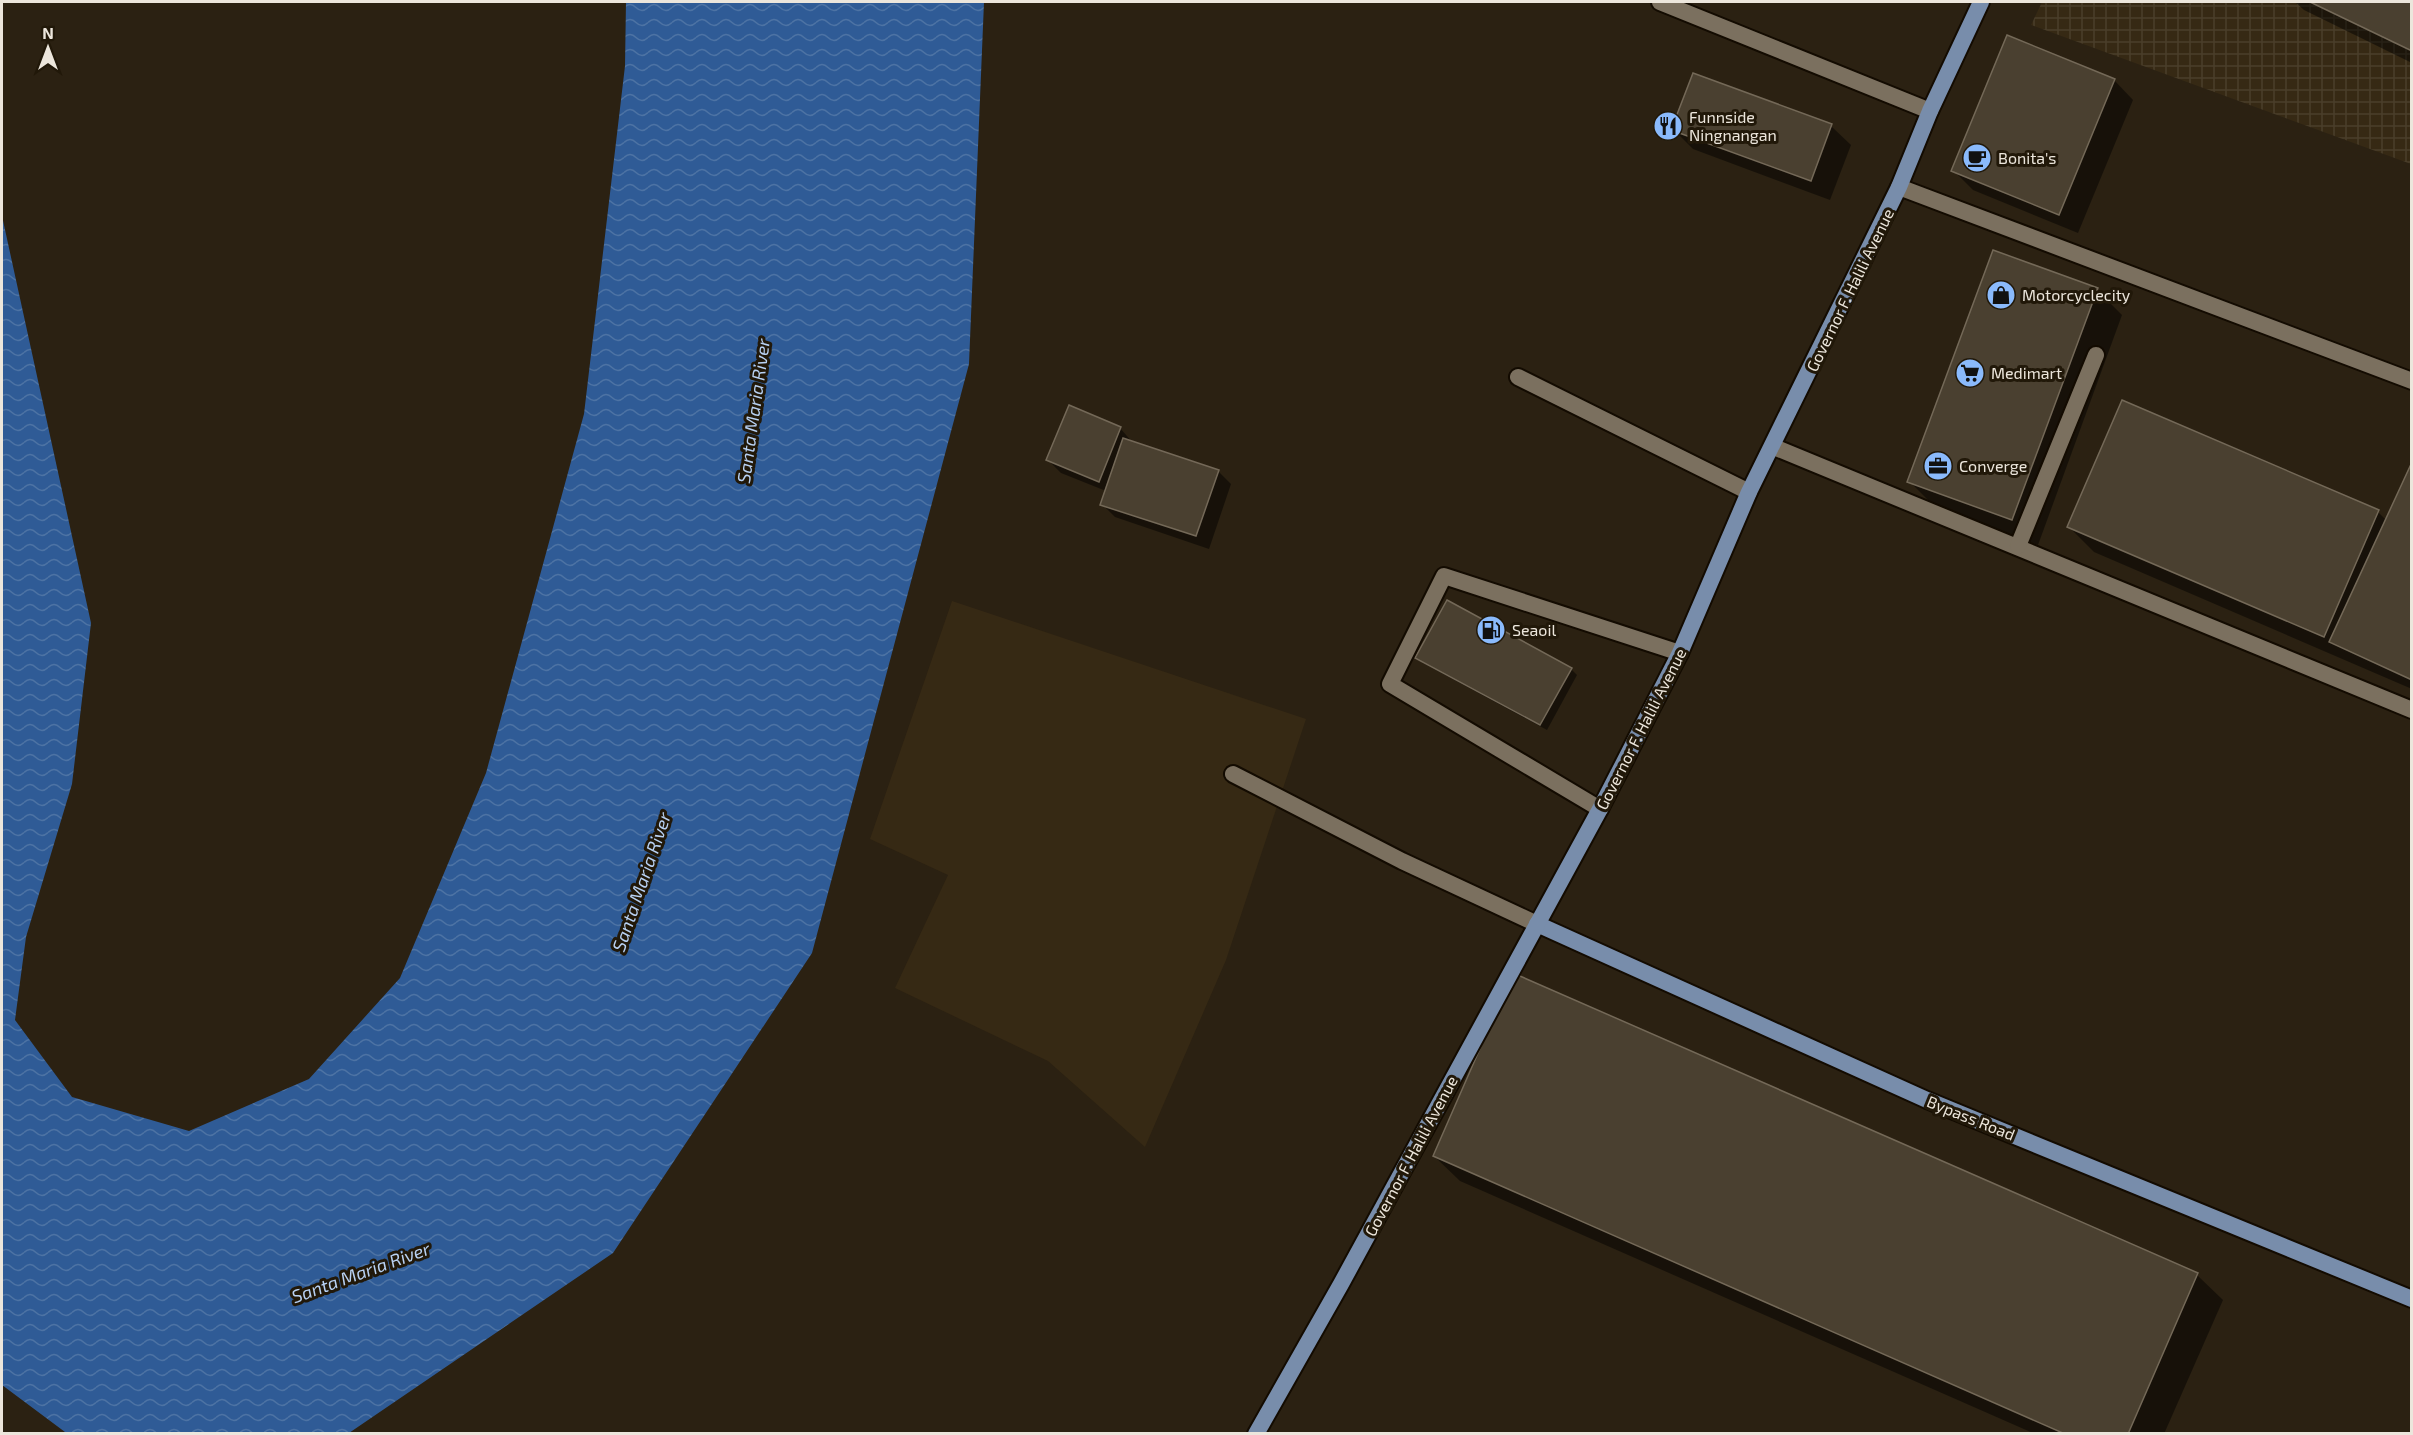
<svg xmlns="http://www.w3.org/2000/svg" width="2413" height="1435" font-family="'Exo 2',sans-serif">
	<style>
		.built { fill: #362914 }
		.industrial { fill: url(#industrial-grid) }
		.water { fill: url(#water-waves) }
		.shadow { fill: #0007 }
		.building { fill: #4a4030; stroke: #746958; stroke-width: 1.5 }
		.lines { fill: none; stroke-linecap: round; stroke-linejoin: round }
		.service-casing { stroke: #130b01; stroke-width: 20 }
		.minor-casing { stroke: #130b01; stroke-width: 20 }
		.primary-casing { stroke: #130b01; stroke-width: 20 }
		.service { stroke: #7b705f; stroke-width: 16 }
		.minor { stroke: #7b705f; stroke-width: 16 }
		.primary { stroke: #788dab; stroke-width: 16 }
		.labels { text-anchor: middle; stroke-width: 6; stroke-linejoin: round; paint-order: stroke }
		.poi-label { font-size: 16px; fill: #ece6dc; stroke: #211809; text-anchor: start }
		.street-label { font-size: 16px; fill: #ece6dc; stroke: #211809 }
		.water-label { font-size: 18px; font-style: italic; fill: #b8d1f3; stroke: #211809 }
	</style>
	<defs>
		<pattern id="industrial-grid" width="8" height="8" patternUnits="userSpaceOnUse" patternTransform="scale(1.5)"><rect width="8" height="8" fill="#362914"/><path d="M0 4h8M4 0v8" fill="none" stroke="#4a3e2a"/></pattern>
		<pattern id="water-waves" width="16" height="10" patternUnits="userSpaceOnUse" patternTransform="scale(1.5)"><rect width="16" height="10" fill="#2f5b96"/><path d="M0 5q4-4 8 0t8 0" fill="none" stroke="#4d73a4"/></pattern>
	</defs>
	<rect width="100%" height="100%" fill="#2b2112"/>
	<!-- built -->
	<path class="built" d="M952,601L1306,719L1226,960L1145,1147L1048,1061L895,988L948,875L870,839Z"/>
	<!-- industrial -->
	<path class="industrial" d="M2042,2H2411V164L2031,25Z"/>
	<!-- water -->
	<path class="water" d="M626,2H984L969,364L812,953L613,1253L349,1433L65,1432L2,1385V216L91,623L72,784L26,937L15,1020L72,1097L189,1131L309,1079L400,978L486,773L584,414L625,66Z"/>
	<!-- shadow -->
	<g class="shadow">
		<path d="M2295,2H2412V63L2304,10Z"/>
		<path d="M2114,80L2133,100L2078,233L1973,190L1953,170Z"/>
		<path d="M1831,126L1851,145L1830,200L1693,149L1673,129Z"/>
		<path d="M2097,290L2122,315L2038,545L1934,506L1909,481Z"/>
		<path d="M1120,428L1133,443L1218,471L1231,484L1209,549L1115,517L1102,504L1106,491L1061,473L1048,460Z"/>
		<path d="M2412,466V689L2094,552L2069,527L2378,512L2386,520Z"/>
		<path d="M1417,657L1571,669L1577,675L1547,730L1423,663Z"/>
		<path d="M1514,975L2197,1275L2223,1300L2164,1434H2035L1460,1181L1434,1156Z"/>
	</g>
	<!-- building -->
	<g class="building">
		<path d="M2310,2H2412V51Z"/>
		<path d="M2007,35L2115,79L2059,215L1951,171Z"/>
		<path d="M1693,73L1832,124L1811,181L1671,130Z"/>
		<path d="M1993,250L2098,288L2012,520L1907,482Z"/>
		<path d="M2122,400L2379,510L2324,637L2067,527Z"/>
		<path d="M1069,405L1121,427L1099,482L1046,460Z"/>
		<path d="M1123,438L1219,470L1196,536L1100,505Z"/>
		<path d="M2412,462V680L2329,642Z"/>
		<path d="M1447,600L1572,668L1540,725L1415,658Z"/>
		<path d="M1513,973L2198,1273L2128,1434H2065L1433,1156Z"/>
	</g>
	<g class="lines">
		<!-- service casing -->
		<g class="service-casing">
			<g id="service">
				<path d="M1660,2L1930,111"/>
				<path d="M1518,377L1749,492"/>
				<path d="M1774,447L2412,710"/>
				<path d="M2018,546L2096,355"/>
				<path d="M1233,774L1402,861L1537,924"/>
				<path d="M1600,809L1390,684L1444,576L1680,653"/>
			</g>
		</g>
		<!-- minor casing -->
		<g class="minor-casing">
			<path id="minor" d="M1899,187L2412,381"/>
		</g>
		<!-- primary casing -->
		<g class="primary-casing">
			<g id="primary">
				<path d="M1537,924L1927,1100L2412,1299"/>
				<path d="M1256,1434L1341,1284L1600,809L1680,653L1749,492L1899,187L1930,111L1981,2"/>
			</g>
		</g>
		<!-- service -->
		<use href="#service" class="service"/>
		<!-- minor -->
		<use href="#minor" class="minor"/>
		<!-- primary -->
		<use href="#primary" class="primary"/>
	</g>
	<!-- icons -->
	<defs>
		<g id="restaurant-disc" transform="scale(1.5)"><circle r="9.5" fill="#8abafc" stroke="#211809"/><path d="M-5-6h1v4h1v-4h1v4h1v-4h1v5L-1.5 .5V6h-2V.5L-5-1ZM5-6V6H3V1.5H1.5Q1.5-4 5-6Z" fill="#111"/></g>
		<g id="cafe-disc" transform="scale(1.5)"><circle r="9.5" fill="#8abafc" stroke="#211809"/><path d="M-5.5-4.5H6V0H3Q3 3.5 0 3.5H-2.5Q-5.5 3.5-5.5 0ZM3-3.2v2h1.7v-2ZM-6 4.5H4V6H-6Z" fill="#111"/></g>
		<g id="shop-disc" transform="scale(1.5)"><circle r="9.5" fill="#8abafc" stroke="#211809"/><path d="M-5-2.5h2.3a2.7 3.5 0 0 1 5.4 0H5L5.5 6h-11ZM-1.5-2.5h3a1.5 2.3 0 0 0-3 0Z" fill="#111"/></g>
		<g id="supermarket-disc" transform="scale(1.5)"><circle r="9.5" fill="#8abafc" stroke="#211809"/><path d="M-6-5.5h2.5l.6 2H6L4.5 2H-2.5L-4.4-4H-6ZM-1.5 3.2a1.3 1.3 0 1 0 .1 0ZM3 3.2a1.3 1.3 0 1 0 .1 0Z" fill="#111"/></g>
		<g id="office-disc" transform="scale(1.5)"><circle r="9.5" fill="#8abafc" stroke="#211809"/><path d="M-6-3h4V-5.5h4V-3h4V5H-6ZM-1-4.5V-3h2v-1.5ZM-6 0V1H6V0Z" fill="#111"/></g>
		<g id="fuel-disc" transform="scale(1.5)"><circle r="9.5" fill="#8abafc" stroke="#211809"/><path d="M-5.5-6h7V0h2V4h1.3V-2.5L3-4.5l.8-.8L6-3V5H2.5V1h-1V6h-7ZM-4.2-4.7v3.2H.2V-4.7Z" fill="#111"/></g>
	</defs>
	<g fill-rule="evenodd">
		<use href="#restaurant-disc" x="1668" y="126"/>
		<use href="#cafe-disc" x="1977" y="158"/>
		<use href="#shop-disc" x="2001" y="295"/>
		<use href="#supermarket-disc" x="1970" y="373"/>
		<use href="#office-disc" x="1938" y="466"/>
		<use href="#fuel-disc" x="1491" y="630"/>
	</g>
	<g class="labels">
		<!-- poi labels -->
		<g class="poi-label">
			<text x="1689" y="123">Funnside<tspan x="1689" dy="18">Ningnangan</tspan></text>
			<text x="1998" y="164">Bonita's</text>
			<text x="2022" y="301">Motorcyclecity</text>
			<text x="1991" y="379">Medimart</text>
			<text x="1959" y="472">Converge</text>
			<text x="1512" y="636">Seaoil</text>
		</g>
		<!-- street labels -->
		<g class="street-label">
			<text transform="translate(1850 290) rotate(-64)" y="6">Governor F. Halili Avenue</text>
			<text transform="translate(1641 729) rotate(-63)" y="6">Governor F. Halili Avenue</text>
			<text transform="translate(1971 1118) rotate(22)" y="6">Bypass Road</text>
			<text transform="translate(1411 1156) rotate(-62)" y="6">Governor F. Halili Avenue</text>
		</g>
		<!-- water labels -->
		<g class="water-label">
			<text transform="translate(754 411) rotate(-82)" y="6">Santa Maria River</text>
			<text transform="translate(642 882) rotate(-71)" y="6">Santa Maria River</text>
			<text transform="translate(361 1273) rotate(-20)" y="6">Santa Maria River</text>
		</g>
	</g>
	<!-- border -->
	<rect width="2413" height="1435" fill="none" stroke="#ece6dc" stroke-width="6"/>
	<!-- north arrow -->
	<g transform="translate(48 48)" stroke="#211809" stroke-width="4.5" paint-order="stroke">
	<path d="M0-4.5L10 22L0 15L-10 22Z" fill="#ece6dc"/>
	<text y="-9" font-size="16" font-weight="bold" text-anchor="middle" fill="#ece6dc">N</text>
	</g>
</svg>
